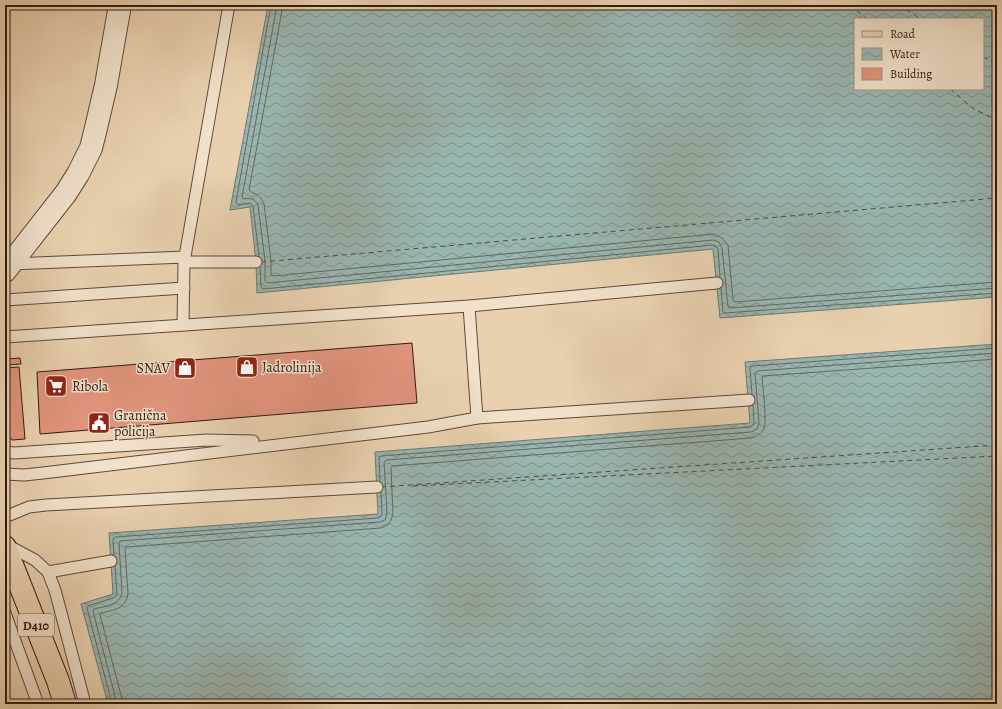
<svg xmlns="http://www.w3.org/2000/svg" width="1002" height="709" font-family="Alegreya,serif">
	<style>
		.water { fill: url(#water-waves); stroke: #707871; fill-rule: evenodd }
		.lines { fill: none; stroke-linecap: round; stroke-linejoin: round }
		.shore { stroke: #666861; stroke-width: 1 }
		.ferry { stroke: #514a41; stroke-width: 1; stroke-dasharray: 5 4; stroke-linecap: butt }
		.building { fill: #e1947d; stroke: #321b11 }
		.service-casing { stroke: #604838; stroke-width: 13 }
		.minor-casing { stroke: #604838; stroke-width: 24 }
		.primary-casing { stroke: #321b11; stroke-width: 24 }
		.service { stroke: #f1e1cb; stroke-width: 11 }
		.minor { stroke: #f1e1cb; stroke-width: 22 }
		.primary { stroke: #e9d1af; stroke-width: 22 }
		.labels { text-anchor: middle; stroke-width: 3; stroke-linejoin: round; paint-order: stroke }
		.shield { fill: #f1e1cb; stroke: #6b5649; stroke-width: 1 }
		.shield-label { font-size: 13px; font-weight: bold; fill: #321b11 }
		.poi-label { font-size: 14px; fill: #321b11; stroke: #f1e1cb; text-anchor: start }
	</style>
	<defs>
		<pattern id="water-waves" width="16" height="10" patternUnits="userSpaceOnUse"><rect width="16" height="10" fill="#99b6b1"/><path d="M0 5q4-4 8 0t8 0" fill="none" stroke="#7d938f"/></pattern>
	</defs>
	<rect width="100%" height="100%" fill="#e9d1af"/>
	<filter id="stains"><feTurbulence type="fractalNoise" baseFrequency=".005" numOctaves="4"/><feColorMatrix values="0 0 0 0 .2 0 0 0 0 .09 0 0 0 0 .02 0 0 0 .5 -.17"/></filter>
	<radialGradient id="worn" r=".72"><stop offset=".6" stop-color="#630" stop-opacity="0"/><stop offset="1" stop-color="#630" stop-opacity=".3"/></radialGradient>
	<!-- water -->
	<g class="water">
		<path d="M268,5H997V297L720,318L713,249L257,293L256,262L250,207L230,210ZM855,19H983V89H855Z"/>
		<path d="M997,344V704H108L81,604L113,594L109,533L378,514L375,452L750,423L745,362Z"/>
	</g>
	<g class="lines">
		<!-- shore -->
		<g class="shore">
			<path d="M277,5L242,197L243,199C250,198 255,198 258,205L265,261V281L267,283L713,240L719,242L722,248L728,306L729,308L997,288"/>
			<path d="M283,5L249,190C255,196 260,193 264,204L271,261V275L273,276L714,234L722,238L728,245L733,300L735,302L997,282"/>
			<path d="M259,256L253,206L250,203L238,205L236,202L271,5"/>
			<path d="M260,267L261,287L263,289L713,245L716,246L718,249L720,277"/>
			<path d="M721,288L723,312L725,313L997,293"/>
			<path d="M752,394L750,368L752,366L997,348"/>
			<path d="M380,482L379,458L381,456L750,427L753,425L754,423L753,405"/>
			<path d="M114,556L113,539L115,537L378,518L381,516L382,513L381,492"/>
			<path d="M112,704L87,608L88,606L113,598L116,596L117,594L115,566"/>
			<path d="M117,704L93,611L94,609C104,606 120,606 122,593L119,543L120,541L380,522L385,520L387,513L384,462L386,460L751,432L757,429L759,423L755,373L757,371L997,353"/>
			<path d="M123,704L122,699L100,615L101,613C114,610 126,609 128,593L125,549L126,547L381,528L389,524L393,515L391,468L392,466L751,438C757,436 761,434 764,429C767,421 763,388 762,378L763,376L997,359"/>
		</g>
		<!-- ferry -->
		<g class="ferry">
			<path d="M850,5L867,19"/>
			<path d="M899,5L921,19"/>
			<path d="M983,5L997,12"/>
			<path d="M983,57L997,63"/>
			<path d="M950,89L974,109L997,120"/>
			<path d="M261,262L997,198"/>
			<path d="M413,486L997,456"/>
			<path d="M381,487L997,445"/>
		</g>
	</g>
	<!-- building -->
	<g class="building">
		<path d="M412,343L417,403L40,434L37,372Z"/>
		<path d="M20,358L21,364L7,365V359Z"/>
		<path d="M19,367L25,439L12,440L5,432V368Z"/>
	</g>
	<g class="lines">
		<!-- service casing -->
		<g class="service-casing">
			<g id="service">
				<path d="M184,262H256"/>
				<path d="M11,264L185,257"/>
				<path d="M5,300L184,288"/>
				<path d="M469,306L477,418L749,400"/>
				<path d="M183,325L184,262L211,108L229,5"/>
				<path d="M5,337L469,306L717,283"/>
				<path d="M5,452L14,453L207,440L253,441"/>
				<path d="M5,474L24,475L43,473L428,427L477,418"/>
				<path d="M5,517L29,507L46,505L377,487"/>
				<path d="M5,544L22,553L35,560L48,572L55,590L85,704"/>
				<path d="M48,572L111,561"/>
				<path d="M5,613L38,704"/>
			</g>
		</g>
		<!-- minor casing -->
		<g class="minor-casing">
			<path id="minor" d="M5,271L66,193L78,174L91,148L96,128L106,85L120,5"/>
		</g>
		<!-- primary casing -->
		<g class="primary-casing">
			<path id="primary" d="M5,547L58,681L65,704"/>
		</g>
		<!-- service -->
		<use href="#service" class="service"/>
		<!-- minor -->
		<use href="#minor" class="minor"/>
		<!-- primary -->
		<use href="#primary" class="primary"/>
	</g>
	<!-- icons -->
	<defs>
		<g id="shop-square" transform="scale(1.15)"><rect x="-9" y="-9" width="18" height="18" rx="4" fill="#8f2418" stroke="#f1e1cb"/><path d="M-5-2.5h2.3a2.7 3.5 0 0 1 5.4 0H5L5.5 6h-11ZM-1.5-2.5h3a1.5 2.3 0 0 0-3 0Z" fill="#fff"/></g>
		<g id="supermarket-square" transform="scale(1.15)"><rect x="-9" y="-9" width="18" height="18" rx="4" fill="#8f2418" stroke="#f1e1cb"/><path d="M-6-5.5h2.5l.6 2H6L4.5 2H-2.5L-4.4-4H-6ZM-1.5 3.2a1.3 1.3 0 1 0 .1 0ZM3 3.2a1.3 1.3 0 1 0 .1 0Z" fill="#fff"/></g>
		<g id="civic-square" transform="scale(1.15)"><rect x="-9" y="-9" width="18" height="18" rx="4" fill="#8f2418" stroke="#f1e1cb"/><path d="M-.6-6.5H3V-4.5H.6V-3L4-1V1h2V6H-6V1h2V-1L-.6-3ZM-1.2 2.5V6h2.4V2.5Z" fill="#fff"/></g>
	</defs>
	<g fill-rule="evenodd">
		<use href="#shop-square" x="247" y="367"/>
		<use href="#shop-square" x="185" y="368"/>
		<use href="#supermarket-square" x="56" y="386"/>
		<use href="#civic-square" x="99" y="423"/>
	</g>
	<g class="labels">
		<!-- shield labels -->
		<rect class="shield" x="18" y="614" width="36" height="22" rx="3"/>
		<g class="shield-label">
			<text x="36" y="630">D410</text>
		</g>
		<!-- poi labels -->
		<g class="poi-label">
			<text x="262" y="372">Jadrolinija</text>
			<text x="170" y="373" text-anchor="end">SNAV</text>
			<text x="72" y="391">Ribola</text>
			<text x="114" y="420">Granična<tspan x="114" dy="16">policija</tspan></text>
		</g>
	</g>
	<!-- margin -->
	<rect width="1002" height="709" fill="none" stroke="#e9d1af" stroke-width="20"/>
	<rect x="6" y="6" width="990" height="697" fill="none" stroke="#321b11" stroke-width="2"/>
	<rect x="10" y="10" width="982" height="689" fill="none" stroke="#321b11"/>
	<!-- legend -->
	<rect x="854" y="18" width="130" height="72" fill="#f1e1cb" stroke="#a59281"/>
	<rect x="862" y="31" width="20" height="6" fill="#e9d1af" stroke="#a59281"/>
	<text x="890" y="38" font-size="12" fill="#321b11">Road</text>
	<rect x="862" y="48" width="20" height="12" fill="url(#water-waves)" stroke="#a59281"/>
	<text x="890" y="58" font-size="12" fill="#321b11">Water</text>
	<rect x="862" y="68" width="20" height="12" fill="#e1947d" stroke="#a59281"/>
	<text x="890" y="78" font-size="12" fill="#321b11">Building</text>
	<rect width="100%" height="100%" filter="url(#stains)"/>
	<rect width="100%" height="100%" fill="url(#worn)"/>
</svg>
